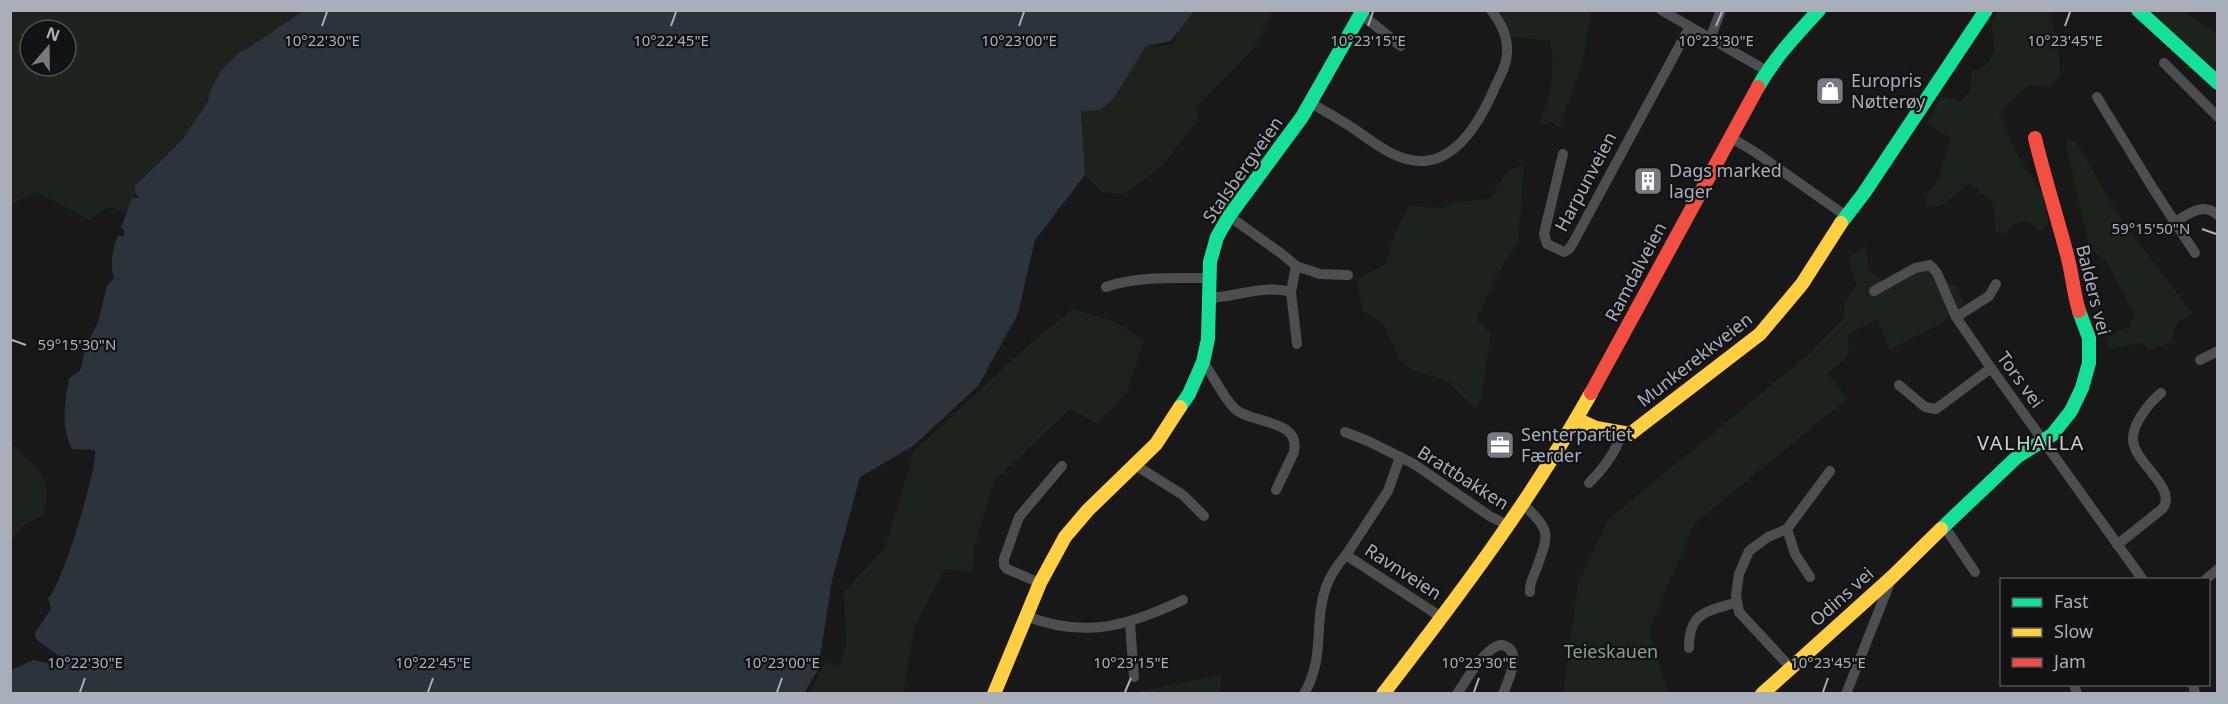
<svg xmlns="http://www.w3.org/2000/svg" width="2228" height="704" font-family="'Noto Sans',sans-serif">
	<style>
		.green { fill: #1c231d; fill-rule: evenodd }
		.water { fill: #2b343b }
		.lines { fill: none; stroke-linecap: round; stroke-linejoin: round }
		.street { stroke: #4c4e52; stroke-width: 10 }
		.fast { stroke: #16e098; stroke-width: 14 }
		.slow { stroke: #ffcf43; stroke-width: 14 }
		.jam { stroke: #f24e42; stroke-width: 14 }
		.ticks { fill: none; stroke: #a9afba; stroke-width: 2 }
		.labels { text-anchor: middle; stroke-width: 4.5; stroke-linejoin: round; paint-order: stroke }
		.poi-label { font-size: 18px; fill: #a9afba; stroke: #121215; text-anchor: start }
		.street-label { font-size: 18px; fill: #a9afba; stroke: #121215 }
		.park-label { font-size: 18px; fill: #80a582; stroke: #121215 }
		.neighbourhood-label { font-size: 20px; letter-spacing: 1.5px; fill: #cbced6; stroke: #121215 }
		.ticks-label { font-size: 15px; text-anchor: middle; fill: #a9afba; stroke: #121215; stroke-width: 4.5; stroke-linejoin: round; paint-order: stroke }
	</style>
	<rect width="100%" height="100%" fill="#181819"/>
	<!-- green -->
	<g class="green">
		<path d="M10,11H304L229,62L210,91L208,102L203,112L182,140L135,186V193L126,212L108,207L90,220L37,192L11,204ZM30,30H66V66H30Z"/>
		<path d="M1194,11H1273L1255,47L1195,108L1199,119L1161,167L1124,194L1102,192L1085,175L1081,111L1101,110L1114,98L1146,46L1174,45L1178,29Z"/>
		<path d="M1498,11H1592L1582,64L1559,128L1551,122L1541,125C1540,115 1544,111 1547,102C1552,83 1555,61 1550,41L1511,36Z"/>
		<path d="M1999,11H2049L2059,51L2060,76L2049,87L2029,85L1999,113L2018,155L2043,194L2049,223L2041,233L2028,221L2014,224L2005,234L1996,232L1992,201L1969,183L1941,206H1927V195L1939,177L1950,138L1927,124L1941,97L1961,101L1970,91L1972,70L1984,68L1995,50L1991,22Z"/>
		<path d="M2152,11H2183L2217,34V72Z"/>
		<path d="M2067,138L2076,142L2122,221L2192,313L2177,323L2171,343L2147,350L2143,343L2107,349V339L2118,331L2129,327L2134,314L2107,262L2089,247L2066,145Z"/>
		<path d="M1524,166L1518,242L1496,276L1477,319L1491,333L1481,401L1476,409L1446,380L1414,371L1400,360L1384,325L1362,310L1357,280L1386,263L1394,235L1409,206L1443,208L1457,202L1489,199L1508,169Z"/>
		<path d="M1866,246L1869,270L1889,286L1937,263L1943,279L1957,286L1964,304L1940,324L1889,350L1878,319L1848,334L1849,355L1828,373L1847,399L1695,523L1649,630L1668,693L1563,694L1578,584L1608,520L1811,352L1845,317L1844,305L1856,285L1848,258Z"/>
		<path d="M1073,309L1113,321L1144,340L1127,392L1097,424L1070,409L994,481L974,550L973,572L945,569L915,625L903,693H809L826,661L838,668L846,645L844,592L885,548L914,451L1033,341Z"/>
		<path d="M11,443C38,471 54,473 43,515L23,526L11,540Z"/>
		<path d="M1221,675L1220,693H1132Z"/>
	</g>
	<!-- water -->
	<path class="water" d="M303,11V10L1194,11L1171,41L1146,46L1114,98L1101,110L1081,111L1085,175L1035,240L1018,314L978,386L913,446L860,477L832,580L818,670L804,693H11V670L33,660L55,665L60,657L36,639L35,633L51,609L48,598C62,586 94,478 95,456V450L72,449C60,423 65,406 69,378L80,371L86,346L98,322L107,286L114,278C110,263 112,251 118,236H124L125,231L121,228L132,198H139L135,193V186L182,140L208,102L210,91L222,69L241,51H244Z"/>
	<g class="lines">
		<!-- street -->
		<g class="street">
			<path d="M1661,10L1767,71"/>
			<path d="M1361,14L1401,46"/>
			<path d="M1710,39L1721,10"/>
			<path d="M2164,63L2218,117"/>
			<path d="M2097,97L2154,190L2195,253"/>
			<path d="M1311,103C1324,111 1338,118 1351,127C1373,141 1396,163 1425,161C1460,158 1483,115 1495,87C1500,76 1507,65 1507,53C1508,36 1501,23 1491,10"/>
			<path d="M1730,137L1755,152L1846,216"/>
			<path d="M1563,154L1544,234L1547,244L1564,252L1569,249L1573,243L1689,28"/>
			<path d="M1229,216L1282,254L1296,266L1320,274L1348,275"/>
			<path d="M2175,222C2190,213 2202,202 2218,215"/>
			<path d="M1296,266L1291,292L1297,344"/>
			<path d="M1996,284L1989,296L1956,317L1991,368L2143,580"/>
			<path d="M1106,287C1137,276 1175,278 1209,278"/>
			<path d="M1874,291L1915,268L1930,265L1937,273L1956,317"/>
			<path d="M1209,298C1236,297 1265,284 1291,292"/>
			<path d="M2200,360L2218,351"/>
			<path d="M1203,362C1214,376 1222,396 1235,409C1252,424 1301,419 1294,452L1276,490"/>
			<path d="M1899,385L1925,407L1936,409L1991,368"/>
			<path d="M1345,432L1368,441L1414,464L1491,517L1508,525"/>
			<path d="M1135,465L1183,495L1204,516"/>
			<path d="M1589,483C1603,469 1616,452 1622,433"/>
			<path d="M1523,504C1552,532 1549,533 1536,570C1533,577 1529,584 1530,592"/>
			<path d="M1944,526L1975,572"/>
			<path d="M1787,529L1795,554L1810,577"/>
			<path d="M2117,545L2162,509C2179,489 2134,463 2133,440C2132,424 2149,403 2161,393"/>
			<path d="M1346,555L1388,491L1400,457"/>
			<path d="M2205,580L2218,569"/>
			<path d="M1040,583L1007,569L1004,565V559L1019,517L1062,466"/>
			<path d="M1026,616C1085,639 1128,626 1183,600"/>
			<path d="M1130,623L1134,677"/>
			<path d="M1689,648C1689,611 1707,612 1737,602"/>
			<path d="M1790,667L1739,612L1736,595L1739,574L1749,551L1768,537L1787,529L1830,471"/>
			<path d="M2074,684L2077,694"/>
			<path d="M2193,684L2195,694"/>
			<path d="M1304,694C1326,656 1313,624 1326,587C1330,576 1338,564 1346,555L1441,617"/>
			<path d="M1457,694C1467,679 1477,660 1492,649C1496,646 1501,644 1505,646C1523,653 1507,682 1503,694"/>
			<path d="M1846,694L1891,580"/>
		</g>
		<!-- fast -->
		<g class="fast">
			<path d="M2138,10L2218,83"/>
			<path d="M1758,87C1774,58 1797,34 1819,10"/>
			<path d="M1841,223L1864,193L1986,10"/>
			<path d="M1180,407L1189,394L1203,362L1208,339L1210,262L1217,237L1229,216L1302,117L1363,10"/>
			<path d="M1941,529L2018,456L2052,435L2071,411L2082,388L2089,363V338L2079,311"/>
		</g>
		<!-- slow -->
		<g class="slow">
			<path d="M1576,419L1596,428L1630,434L1760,334L1802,284L1841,223"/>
			<path d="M994,694L1040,583L1065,537L1088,510L1156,444L1180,407"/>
			<path d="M1383,694C1458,597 1531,500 1591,393"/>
			<path d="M1762,694L1892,577L1941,529"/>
		</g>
		<!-- jam -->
		<g class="jam">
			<path d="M2035,138C2044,176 2056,213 2066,251C2072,271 2073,291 2079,311"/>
			<path d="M1591,393L1758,87"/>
		</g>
	</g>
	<!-- ticks -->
	<path class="ticks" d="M322,26L327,12M671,26L676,12M1019,26L1024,12M1368,26L1373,12M1716,26L1722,12M2065,26L2070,12M2202,229L2216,234M12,340L26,345M80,692L85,678M428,692L433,678M777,692L782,678M1125,692L1131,678M1474,692L1479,678M1823,692L1828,678"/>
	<!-- icons -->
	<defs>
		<g id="shop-square" transform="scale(1.5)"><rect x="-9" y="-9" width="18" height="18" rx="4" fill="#767a82" stroke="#121215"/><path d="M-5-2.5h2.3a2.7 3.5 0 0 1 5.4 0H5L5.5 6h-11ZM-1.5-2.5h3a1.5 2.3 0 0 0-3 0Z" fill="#fff"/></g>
		<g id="building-square" transform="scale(1.5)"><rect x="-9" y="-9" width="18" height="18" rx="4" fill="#767a82" stroke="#121215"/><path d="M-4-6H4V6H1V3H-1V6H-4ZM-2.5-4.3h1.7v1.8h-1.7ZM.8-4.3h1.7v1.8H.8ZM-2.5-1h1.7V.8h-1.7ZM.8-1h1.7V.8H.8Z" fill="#fff"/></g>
		<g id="office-square" transform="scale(1.5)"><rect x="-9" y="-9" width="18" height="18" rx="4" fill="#767a82" stroke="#121215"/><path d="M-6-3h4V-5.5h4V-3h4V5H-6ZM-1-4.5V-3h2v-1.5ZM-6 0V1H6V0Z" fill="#fff"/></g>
	</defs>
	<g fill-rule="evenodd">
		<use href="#shop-square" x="1830" y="91"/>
		<use href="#building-square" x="1648" y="181"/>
		<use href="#office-square" x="1500" y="445"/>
	</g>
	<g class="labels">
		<!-- poi labels -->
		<g class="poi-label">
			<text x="1851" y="87">Europris<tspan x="1851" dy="21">Nøtterøy</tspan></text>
			<text x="1669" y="177">Dags marked<tspan x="1669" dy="21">lager</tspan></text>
			<text x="1521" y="441">Senterpartiet<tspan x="1521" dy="21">Færder</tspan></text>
		</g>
		<!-- street labels -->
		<g class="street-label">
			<text transform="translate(1243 170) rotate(-55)" y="6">Stalsbergveien</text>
			<text transform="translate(1586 182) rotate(-62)" y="6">Harpunveien</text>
			<text transform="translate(1636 272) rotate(-62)" y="6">Ramdalveien</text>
			<text transform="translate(2093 290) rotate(76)" y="6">Balders vei</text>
			<text transform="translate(1695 360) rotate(-38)" y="6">Munkerekkveien</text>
			<text transform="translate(2020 380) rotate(54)" y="6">Tors vei</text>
			<text transform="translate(1463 478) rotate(32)" y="6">Brattbakken</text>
			<text transform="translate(1403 572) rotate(33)" y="6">Ravnveien</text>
			<text transform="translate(1842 597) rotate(-42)" y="6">Odins vei</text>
		</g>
		<!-- park labels -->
		<g class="park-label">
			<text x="1611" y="658">Teieskauen</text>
		</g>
		<!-- neighbourhood labels -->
		<g class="neighbourhood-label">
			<text x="2031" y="450">VALHALLA</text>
		</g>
	</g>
	<g class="ticks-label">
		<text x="671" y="46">10°22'45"E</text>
		<text x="322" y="46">10°22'30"E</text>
		<text x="1019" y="46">10°23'00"E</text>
		<text x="1368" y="46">10°23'15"E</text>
		<text x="1716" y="46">10°23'30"E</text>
		<text x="2065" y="46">10°23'45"E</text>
		<text x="2151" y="234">59°15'50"N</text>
		<text x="77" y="350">59°15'30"N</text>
		<text x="85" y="668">10°22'30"E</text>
		<text x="433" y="668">10°22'45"E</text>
		<text x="782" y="668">10°23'00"E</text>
		<text x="1131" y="668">10°23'15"E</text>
		<text x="1479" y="668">10°23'30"E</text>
		<text x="1828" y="668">10°23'45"E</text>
	</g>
	<!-- border -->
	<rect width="2228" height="704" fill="none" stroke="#a9afba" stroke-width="24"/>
	<!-- legend -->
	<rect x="2000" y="578" width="210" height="108" fill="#121215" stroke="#4e5157" stroke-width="1.5"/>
	<rect x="2012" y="598" width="30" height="9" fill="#16e098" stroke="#4e5157" stroke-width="1.5"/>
	<text x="2054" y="608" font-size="18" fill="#a9afba">Fast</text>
	<rect x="2012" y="628" width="30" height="9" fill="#ffcf43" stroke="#4e5157" stroke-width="1.5"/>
	<text x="2054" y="638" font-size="18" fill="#a9afba">Slow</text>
	<rect x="2012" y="658" width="30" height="9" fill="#f24e42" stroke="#4e5157" stroke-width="1.5"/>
	<text x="2054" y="668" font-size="18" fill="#a9afba">Jam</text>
	<!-- north arrow -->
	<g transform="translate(48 48) rotate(20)"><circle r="28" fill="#121215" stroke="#4e5157" stroke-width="1.5"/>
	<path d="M0-4.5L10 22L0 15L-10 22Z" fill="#767a82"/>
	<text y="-9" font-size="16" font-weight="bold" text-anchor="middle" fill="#a9afba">N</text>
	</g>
</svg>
